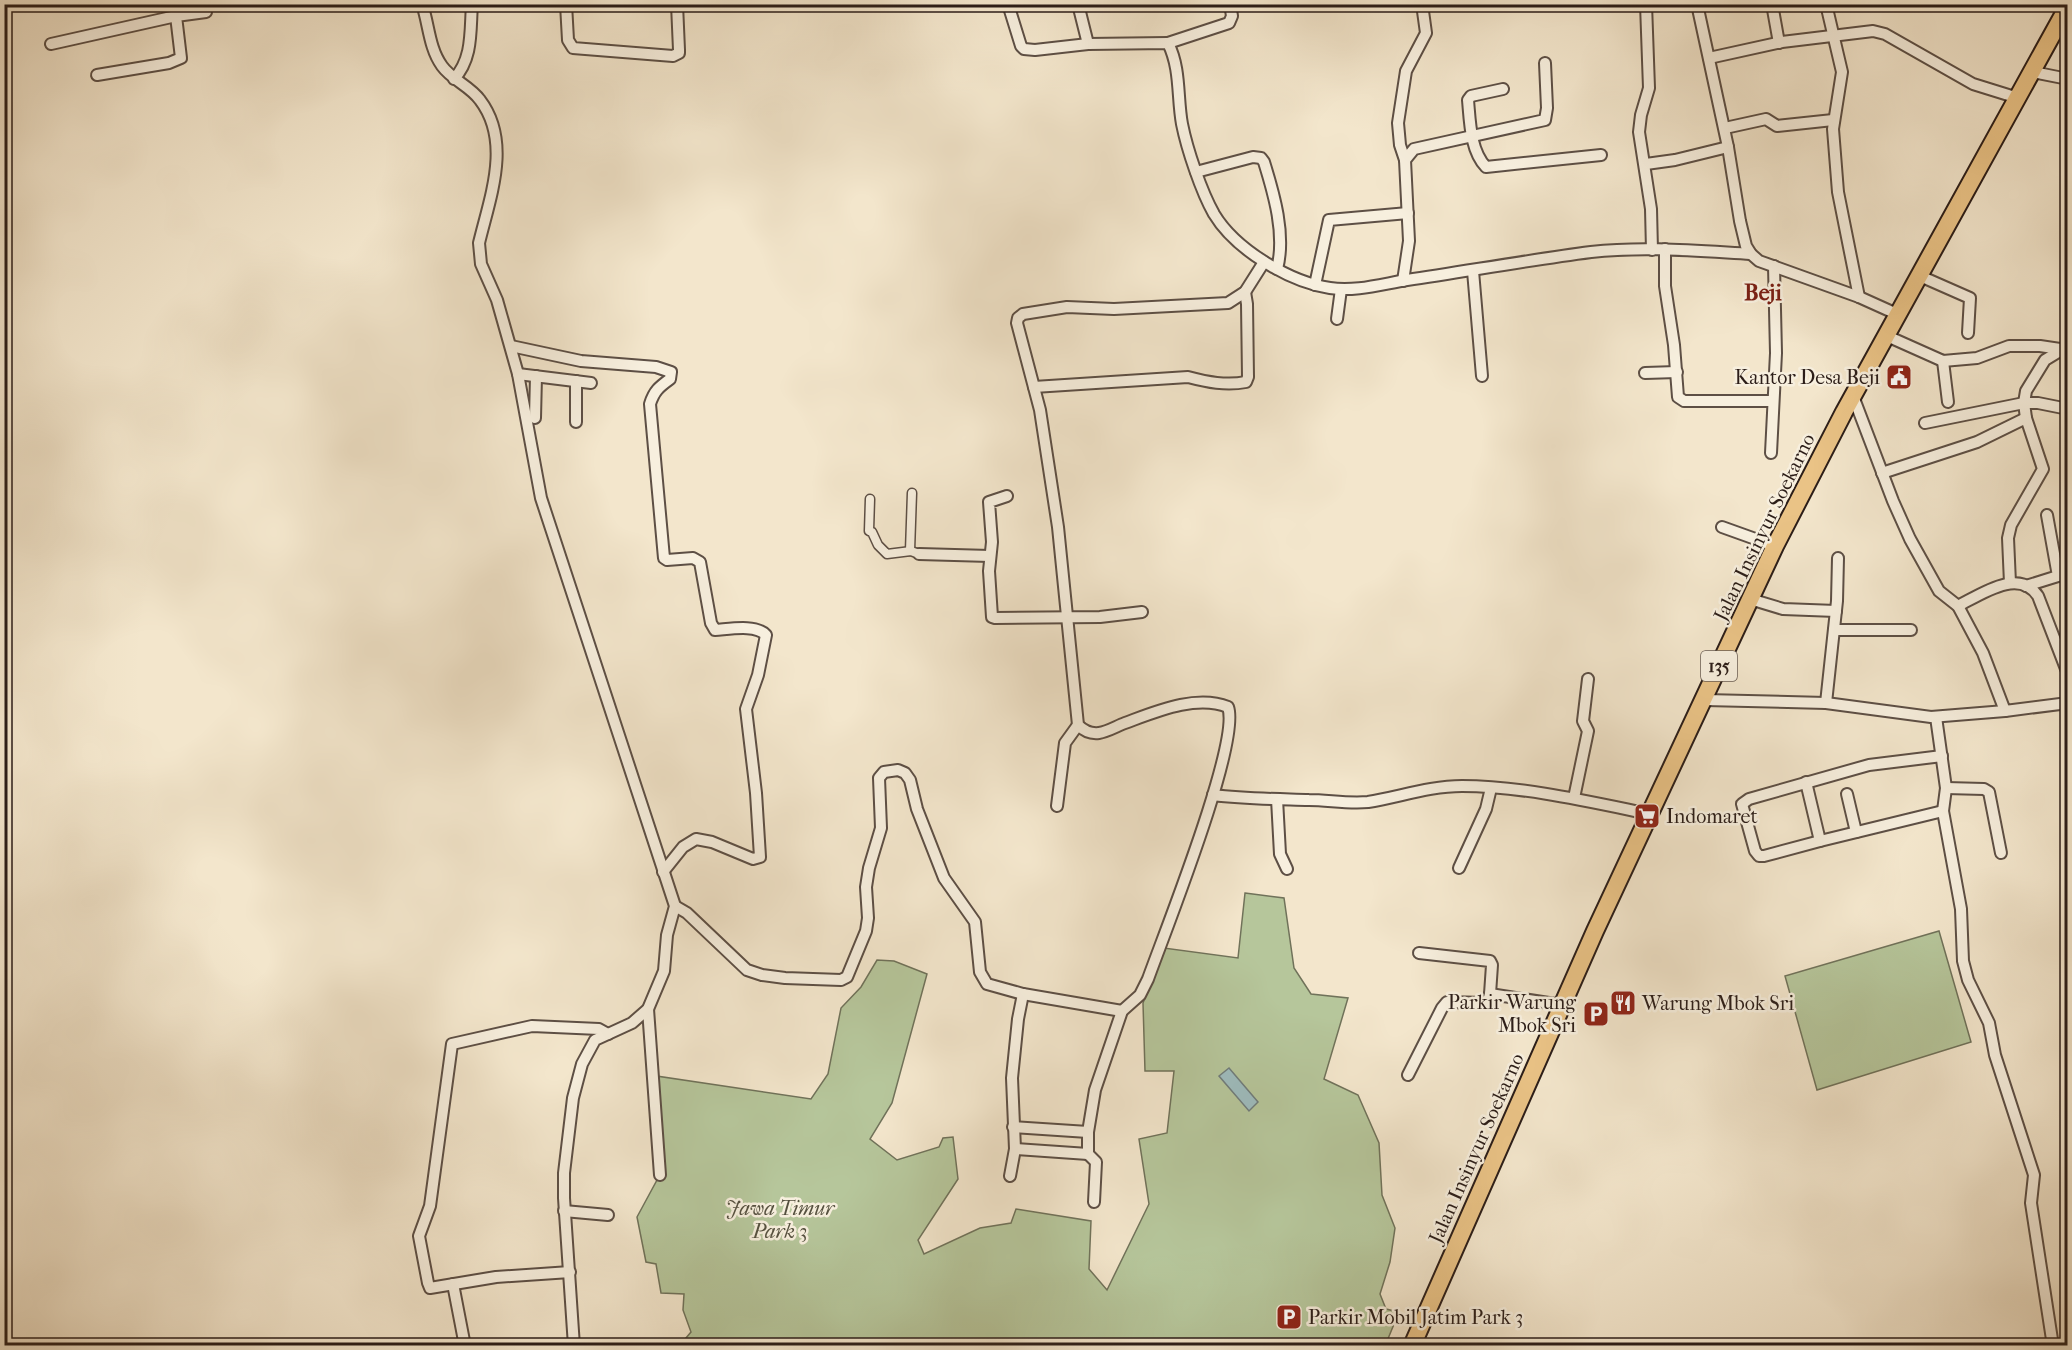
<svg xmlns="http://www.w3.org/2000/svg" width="2072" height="1350" font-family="'IM FELL French Canon',serif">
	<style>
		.green { fill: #b6c69b; stroke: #70725a; stroke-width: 1.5 }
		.water { fill: #9ebdbf; stroke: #707d7c; stroke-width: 1.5 }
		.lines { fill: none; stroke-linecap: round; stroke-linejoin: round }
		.pedestrian-casing { stroke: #5d4f45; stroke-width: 11 }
		.minor-casing { stroke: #5d4f45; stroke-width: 14 }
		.primary-casing { stroke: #2b1d18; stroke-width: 20 }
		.pedestrian { stroke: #f7efde; stroke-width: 8 }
		.minor { stroke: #f7efde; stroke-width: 10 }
		.primary { stroke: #eac386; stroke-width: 16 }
		.labels { text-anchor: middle; stroke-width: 5; stroke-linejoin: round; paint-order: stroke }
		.shield { fill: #f7efde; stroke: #685c53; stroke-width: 1.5 }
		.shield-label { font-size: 18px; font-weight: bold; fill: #2b1d18 }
		.poi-label { font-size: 20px; fill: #2b1d18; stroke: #f7efde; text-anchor: start }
		.street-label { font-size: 20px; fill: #2b1d18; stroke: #f7efde }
		.park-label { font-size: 20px; font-style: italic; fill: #55503f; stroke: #f7efde }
		.quarter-label { font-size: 22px; font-weight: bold; fill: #7a1f14; stroke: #f7efde }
	</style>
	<rect width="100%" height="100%" fill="#f3e6cc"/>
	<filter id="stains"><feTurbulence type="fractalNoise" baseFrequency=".00333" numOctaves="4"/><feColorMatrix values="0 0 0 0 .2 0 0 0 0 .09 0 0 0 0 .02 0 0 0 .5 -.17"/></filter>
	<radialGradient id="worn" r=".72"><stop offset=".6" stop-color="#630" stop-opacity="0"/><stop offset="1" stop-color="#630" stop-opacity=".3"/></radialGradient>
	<!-- green -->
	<g class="green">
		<path d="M1245,893L1284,898L1294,968L1311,994L1348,998L1324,1079L1358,1095L1379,1143L1382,1195L1395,1228L1390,1262L1380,1294L1386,1309L1399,1312L1385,1346H1237L1193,1341L1191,1346L680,1345L691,1332L683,1310L684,1294L661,1293L656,1264L646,1262L637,1217L664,1167L656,1076L811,1099L828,1074L841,1008L861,987L877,960L894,961L927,974L892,1103L870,1139L897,1160L939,1147L943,1138L953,1137L958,1179L918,1240L924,1254L980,1228L1011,1223L1016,1209L1091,1221L1089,1269L1107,1290L1149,1204L1139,1139L1167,1133L1174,1071H1145L1143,1003L1164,948L1238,958Z"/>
		<path d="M1939,931L1971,1042L1817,1090L1785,976Z"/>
	</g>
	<!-- water -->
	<path class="water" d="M1229,1068L1258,1102L1249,1111L1219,1076Z"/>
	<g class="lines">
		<!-- pedestrian casing -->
		<g class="pedestrian-casing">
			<g id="pedestrian">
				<path d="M870,499L869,531L872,532L878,545L887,554L911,551L919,554"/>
				<path d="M910,551L912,493"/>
			</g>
		</g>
		<!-- minor casing -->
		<g class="minor-casing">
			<g id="minor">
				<path d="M422,4C429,25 429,48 442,66C452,80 470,86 480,100C512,142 490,197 479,243L481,264L497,300L518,374L541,498L675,906L667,935L664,971L648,1009L632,1023L595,1040L582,1064L573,1098L564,1173V1198L574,1346"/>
				<path d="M566,4L568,40L573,48L673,56L679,53V50L677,4"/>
				<path d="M1008,4L1021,46L1024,49L1035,50L1088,44L1168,43C1181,69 1177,97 1182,124C1187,149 1201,191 1214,214C1235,249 1289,282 1330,288C1355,292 1382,284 1407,280C1468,271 1530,260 1591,252C1644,246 1698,251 1751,254"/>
				<path d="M1078,4L1088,44"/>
				<path d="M1646,4L1649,88L1641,115L1639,132L1651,209L1652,250"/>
				<path d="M1697,4L1728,147L1740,221L1746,246L1751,254L1759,261L1859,297L1899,315"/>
				<path d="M1772,4L1779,43"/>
				<path d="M1826,4L1842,72L1833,129L1838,192L1859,297"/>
				<path d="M1168,43L1229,23L1232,16L1230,4"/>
				<path d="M51,44L176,16L174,4"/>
				<path d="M1709,58L1782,42L1873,31L1885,34L1973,84L2018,98"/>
				<path d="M2033,72L2068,79"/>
				<path d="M97,75L169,63L181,58L176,16L206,12"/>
				<path d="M454,79C473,58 470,32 472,4"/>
				<path d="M1503,89L1471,96L1468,100C1470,121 1470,150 1486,167L1601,155"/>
				<path d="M1725,128L1766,119L1777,126L1833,120"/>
				<path d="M1405,160L1400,145L1398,123L1406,71L1426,33L1422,4"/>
				<path d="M1646,164L1675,160L1728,147"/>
				<path d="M1196,172L1253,157L1261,158L1264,162C1274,194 1286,235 1277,269"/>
				<path d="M1665,249V286L1674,345L1678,397L1684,401H1773"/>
				<path d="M1473,271L1482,376"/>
				<path d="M1920,276L1970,298L1968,333"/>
				<path d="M1403,281L1409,241L1405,160L1414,149L1545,120L1547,108L1545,63"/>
				<path d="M1315,285L1329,220L1408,213"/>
				<path d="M1337,319L1341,289"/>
				<path d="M1887,336L1943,361L1977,358L2009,346H2040L2060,349"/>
				<path d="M511,346L581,361L656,367L671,372L670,379C659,387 654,391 650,404L664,558L667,560L693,558L700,562L711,623L715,630C730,629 756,624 766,635L758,675L746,709L756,793L760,857L753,859L712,842L696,839L683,847L663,872"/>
				<path d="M1943,361L1948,402"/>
				<path d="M1645,373L1677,372"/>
				<path d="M518,374L591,383"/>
				<path d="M1034,387L1188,377C1207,382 1226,386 1246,382L1248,377L1247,304L1245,292"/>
				<path d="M1853,396L1893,501L1910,539L1939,591L1958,606L1983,653L2005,711L2068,703"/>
				<path d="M535,418L536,376"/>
				<path d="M576,422V381"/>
				<path d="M1925,423L2024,403H2038L2068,409"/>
				<path d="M1771,453L1776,353L1774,266"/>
				<path d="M1882,473L1977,442L2026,418"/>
				<path d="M1007,496L989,502L992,542L989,571L992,617L995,618L1100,617L1142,612"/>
				<path d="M1722,527L1775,546"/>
				<path d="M919,554L990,556"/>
				<path d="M2010,583L2008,538L2011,525L2043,469L2026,418L2024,403L2026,391L2045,360L2068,346"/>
				<path d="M2026,586L2058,576L2047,515"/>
				<path d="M1750,599L1783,609L1836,611"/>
				<path d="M1958,606C1980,595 2019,567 2038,596L2068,674"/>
				<path d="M1834,630H1911"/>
				<path d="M1705,700L1826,703L1931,717L2005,711"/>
				<path d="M1826,703L1837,601L1838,558"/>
				<path d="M1936,717L1946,788L1943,811L1961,909L1963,961L1968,980L1989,1023L1995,1055L2034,1175L2031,1203L2053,1346"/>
				<path d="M1942,756L1869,765L1749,799L1742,804L1755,851L1759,856H1764L1820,841L1943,811"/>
				<path d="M1806,782L1820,841"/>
				<path d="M1946,788L1984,789L1989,792L2001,853"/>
				<path d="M1847,794L1856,832"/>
				<path d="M1213,795C1246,799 1276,799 1309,800C1328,800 1348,804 1368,802C1399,797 1430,786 1462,786C1522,786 1591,802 1650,814"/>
				<path d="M1574,798L1588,731L1583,721L1588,679"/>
				<path d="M1277,799L1280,854L1287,869"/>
				<path d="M1057,806L1065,743L1078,725"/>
				<path d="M1459,868L1486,809L1491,788"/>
				<path d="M675,906L687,913L747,970L762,975L785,978L841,980L847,977L866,931L868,918L866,887L869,868L881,828L879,778L884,772L898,770L905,773L910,780L917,809L944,878L975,922L980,972L987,984L1023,994L1122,1011"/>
				<path d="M1419,953L1490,961L1492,965L1490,994"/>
				<path d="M648,1009L660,1175"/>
				<path d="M1408,1075L1442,1008L1447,1002L1485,1003L1488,1001L1490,994L1562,1005"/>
				<path d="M1013,1127L1088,1132"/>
				<path d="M1015,1149L1088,1154"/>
				<path d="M1010,1176L1015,1149L1012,1078L1018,1019L1023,994"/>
				<path d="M1094,1202L1096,1162L1088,1154V1132L1095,1090L1122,1011L1140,995L1148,979C1164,934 1241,742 1228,707C1196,694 1155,712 1125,723C1117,726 1107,732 1099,733C1091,734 1084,731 1078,725L1058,527L1040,410L1017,323L1018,318L1023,314L1067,307L1114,309L1228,303L1245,292L1264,262"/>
				<path d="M564,1211L608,1215"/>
				<path d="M570,1272L496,1277L430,1288L428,1283L419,1236L430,1206L452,1044L532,1026L599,1029L608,1034"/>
				<path d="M453,1284L465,1346"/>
			</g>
		</g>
		<!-- primary casing -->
		<g class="primary-casing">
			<path id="primary" d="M1412,1346L1595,931L1775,546L1844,412L2068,6"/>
		</g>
		<!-- pedestrian -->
		<use href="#pedestrian" class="pedestrian"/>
		<!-- minor -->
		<use href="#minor" class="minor"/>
		<!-- primary -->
		<use href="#primary" class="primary"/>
	</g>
	<!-- icons -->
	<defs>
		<g id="civic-square" transform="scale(1.35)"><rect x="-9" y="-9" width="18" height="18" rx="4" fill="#8f2418" stroke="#f7efde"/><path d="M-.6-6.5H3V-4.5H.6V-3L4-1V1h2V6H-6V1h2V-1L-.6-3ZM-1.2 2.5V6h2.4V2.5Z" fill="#fff"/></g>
		<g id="supermarket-square" transform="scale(1.35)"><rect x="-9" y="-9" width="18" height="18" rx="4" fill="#8f2418" stroke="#f7efde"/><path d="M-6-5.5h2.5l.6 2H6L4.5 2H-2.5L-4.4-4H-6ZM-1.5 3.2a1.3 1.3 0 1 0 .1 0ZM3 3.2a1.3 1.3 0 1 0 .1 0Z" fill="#fff"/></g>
		<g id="restaurant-square" transform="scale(1.35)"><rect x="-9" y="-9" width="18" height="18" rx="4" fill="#8f2418" stroke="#f7efde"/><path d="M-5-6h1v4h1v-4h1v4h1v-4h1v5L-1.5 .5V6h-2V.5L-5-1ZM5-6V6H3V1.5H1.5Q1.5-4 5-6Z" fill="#fff"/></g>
		<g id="parking-square" transform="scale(1.35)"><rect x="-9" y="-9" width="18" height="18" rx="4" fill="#8f2418" stroke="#f7efde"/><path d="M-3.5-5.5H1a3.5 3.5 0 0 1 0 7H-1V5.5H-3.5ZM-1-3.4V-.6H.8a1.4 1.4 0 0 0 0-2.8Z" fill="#fff"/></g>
	</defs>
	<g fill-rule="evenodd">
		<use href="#civic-square" x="1899" y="377"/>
		<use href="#supermarket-square" x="1647" y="816"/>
		<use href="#restaurant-square" x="1623" y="1003"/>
		<use href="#parking-square" x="1596" y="1014"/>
		<use href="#parking-square" x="1289" y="1317"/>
	</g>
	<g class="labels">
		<!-- shield labels -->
		<rect class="shield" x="1701" y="651" width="36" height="30" rx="4.5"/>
		<g class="shield-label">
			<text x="1719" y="672">135</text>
		</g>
		<!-- poi labels -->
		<g class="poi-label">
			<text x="1880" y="384" text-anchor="end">Kantor Desa Beji</text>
			<text x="1666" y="823">Indomaret</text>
			<text x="1576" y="1009" text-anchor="end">Parkir Warung<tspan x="1576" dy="23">Mbok Sri</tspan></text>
			<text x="1642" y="1010">Warung Mbok Sri</text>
			<text x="1308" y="1324">Parkir Mobil Jatim Park 3</text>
		</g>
		<!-- street labels -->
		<g class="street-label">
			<text transform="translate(1764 527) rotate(-64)" y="7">Jalan Insinyur Soekarno</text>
			<text transform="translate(1476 1148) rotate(-66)" y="7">Jalan Insinyur Soekarno</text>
		</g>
		<!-- park labels -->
		<g class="park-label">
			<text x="780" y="1215">Jawa Timur<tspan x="780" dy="23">Park 3</tspan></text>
		</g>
		<!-- quarter labels -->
		<g class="quarter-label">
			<text x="1763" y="300">Beji</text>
		</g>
	</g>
	<!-- margin -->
	<rect width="2072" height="1350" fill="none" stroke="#f3e6cc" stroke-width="24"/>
	<rect x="6" y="6" width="2060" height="1338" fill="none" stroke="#2b1d18" stroke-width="3"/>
	<rect x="12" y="12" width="2048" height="1326" fill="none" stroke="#2b1d18" stroke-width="1.5"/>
	<rect width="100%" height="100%" filter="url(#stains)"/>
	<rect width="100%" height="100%" fill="url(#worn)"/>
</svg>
